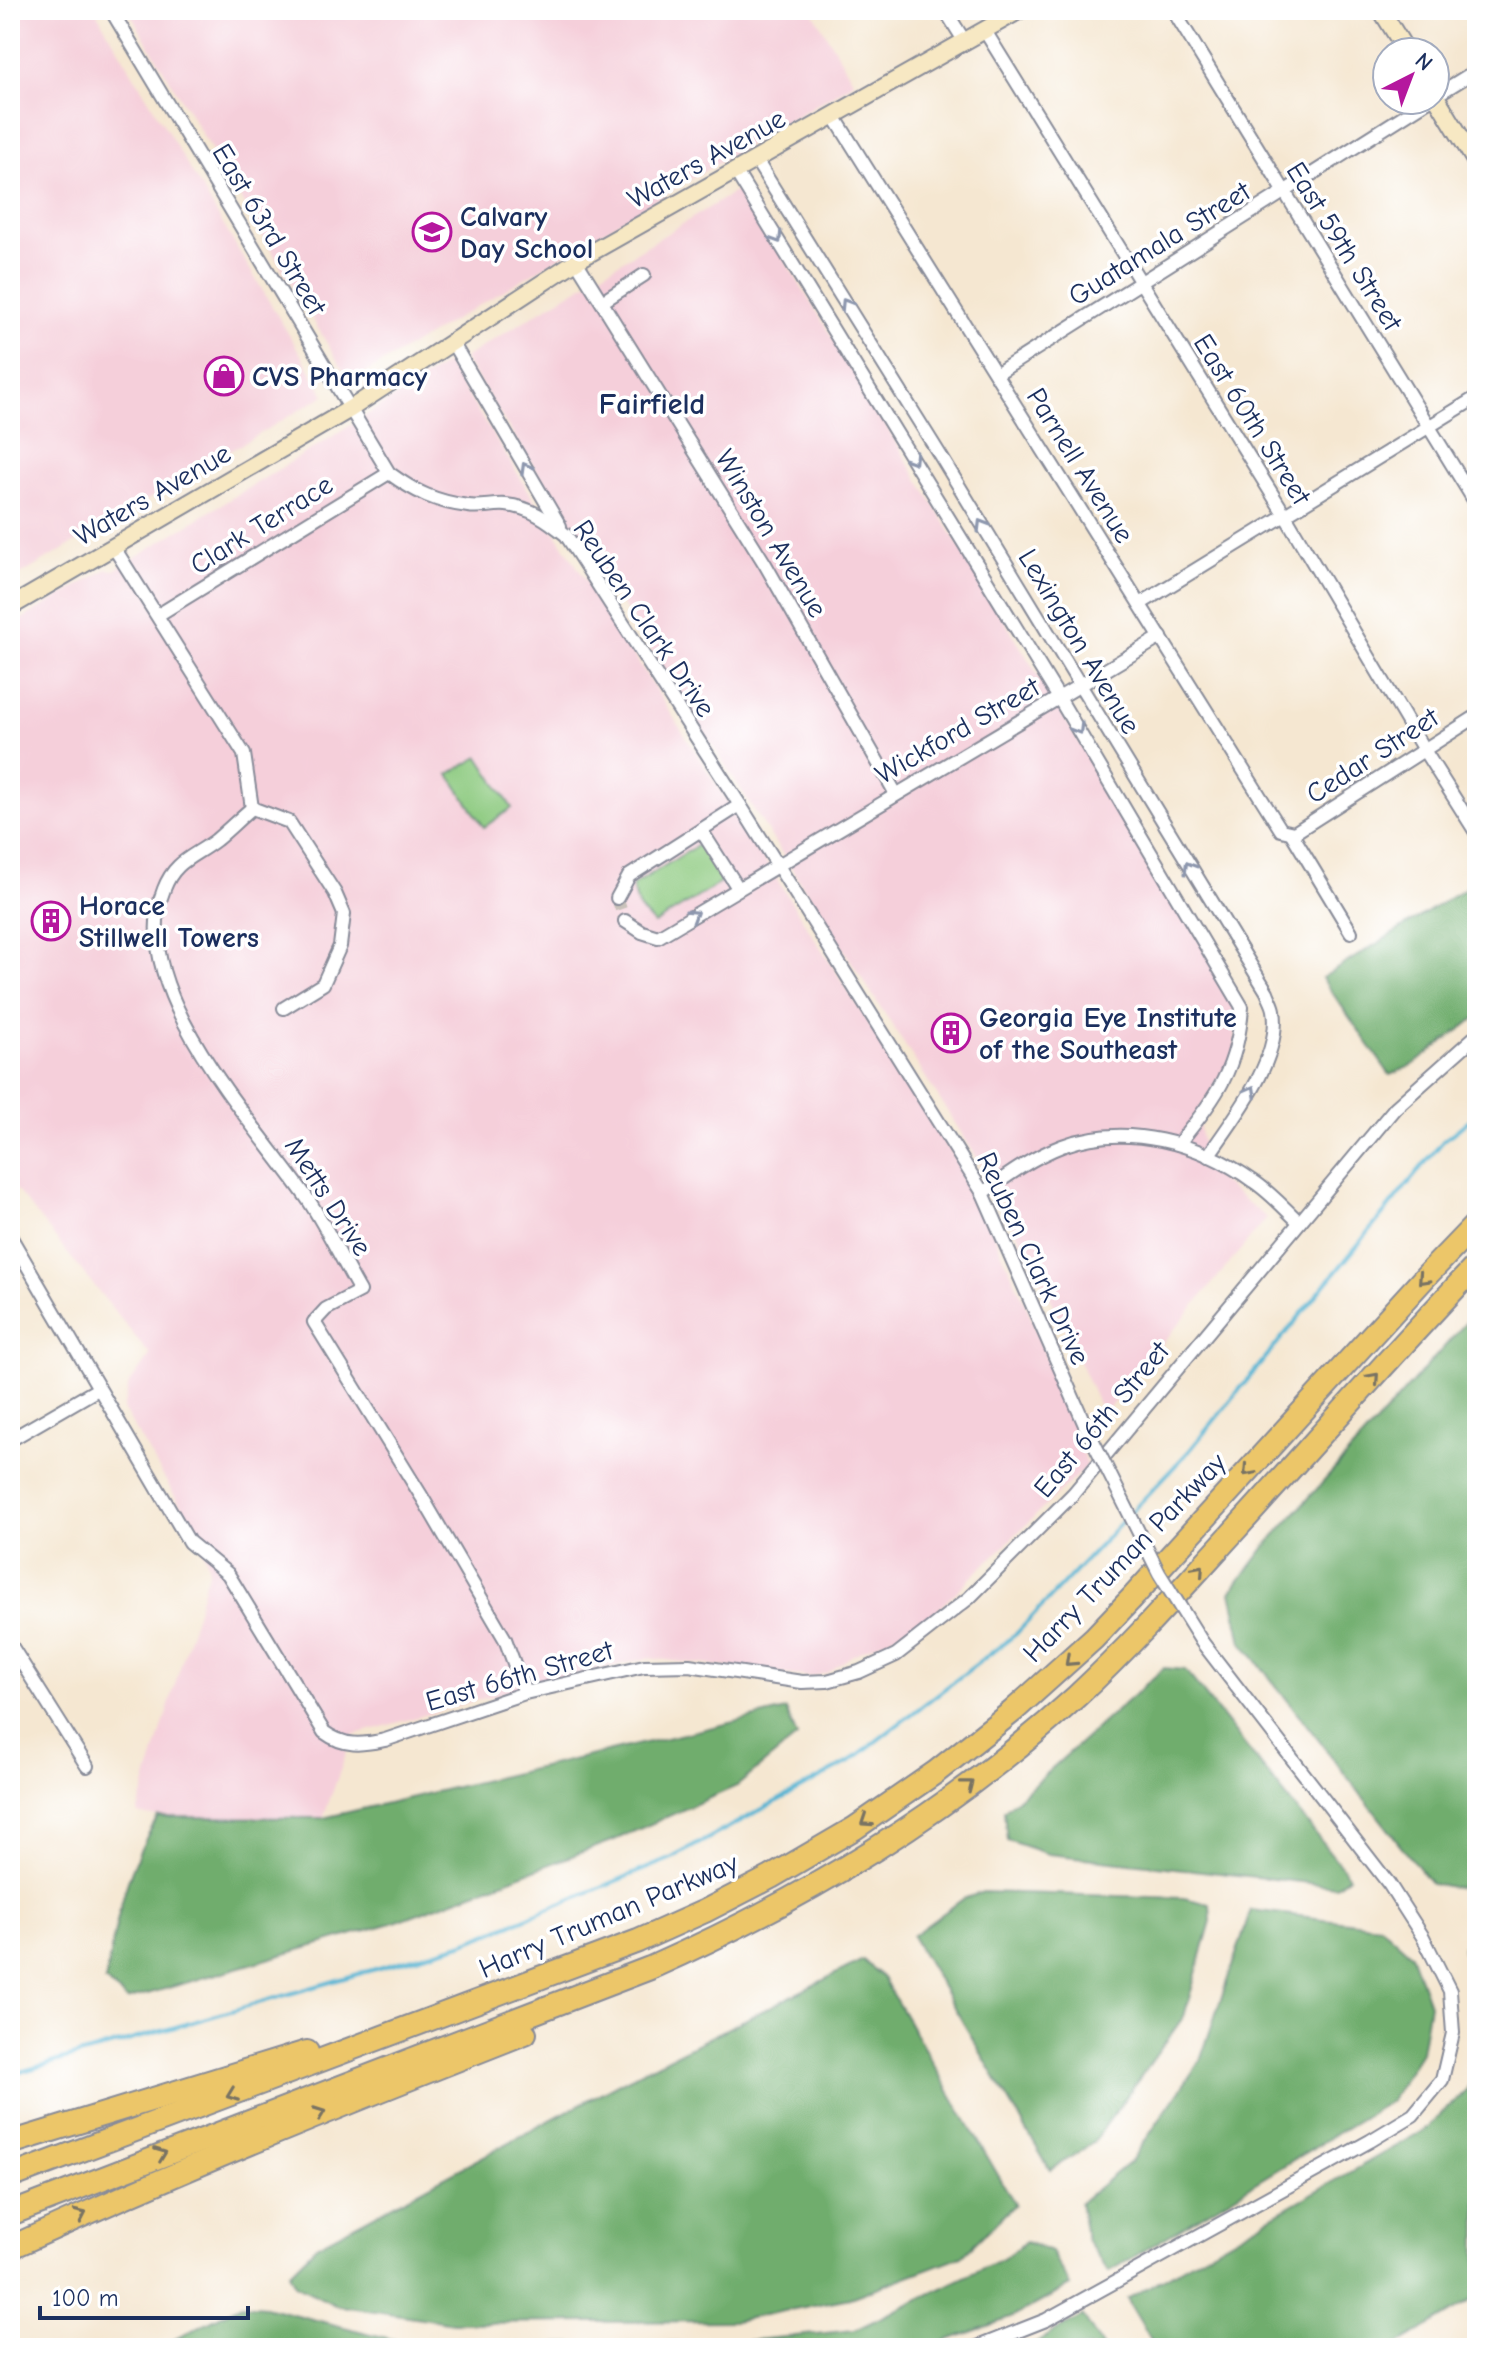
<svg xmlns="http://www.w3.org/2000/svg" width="1487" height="2358" font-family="'Comic Neue',sans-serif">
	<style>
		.built { fill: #f5cfda }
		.green { fill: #8bc97e; stroke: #537c6e; stroke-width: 2 }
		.forest { fill: #70ad6d; stroke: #466e66; stroke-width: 2 }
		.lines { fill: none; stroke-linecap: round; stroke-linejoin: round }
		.stream { stroke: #53b3d2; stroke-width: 4 }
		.street-tunnel { stroke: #c9c2ba; stroke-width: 12; stroke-dasharray: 12 6; stroke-linecap: butt }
		.street-casing { stroke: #888b98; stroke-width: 16 }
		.secondary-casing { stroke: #888b98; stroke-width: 20 }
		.highway-casing { stroke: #888b98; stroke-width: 26 }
		.street { stroke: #fff; stroke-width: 12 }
		.secondary { stroke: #f7e8c3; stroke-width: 16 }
		.highway { stroke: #ecc669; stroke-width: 22 }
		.street-bridge-casing { stroke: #888b98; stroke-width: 16; stroke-linecap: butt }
		.street-bridge { stroke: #fff; stroke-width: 12 }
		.oneway { stroke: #8d97ae }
		.oneway2 { stroke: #797363 }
		.labels { text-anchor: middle; stroke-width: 7; stroke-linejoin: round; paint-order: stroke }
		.street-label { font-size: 28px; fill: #1b2f5e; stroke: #fff }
		.poi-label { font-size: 28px; font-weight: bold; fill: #1b2f5e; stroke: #fff; text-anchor: start }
		.neighbourhood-label { font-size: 30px; font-weight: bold; fill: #1b2f5e; stroke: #fff }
	</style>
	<rect width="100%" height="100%" fill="#fff"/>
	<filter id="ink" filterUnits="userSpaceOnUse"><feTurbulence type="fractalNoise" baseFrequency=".0125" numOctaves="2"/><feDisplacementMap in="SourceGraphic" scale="16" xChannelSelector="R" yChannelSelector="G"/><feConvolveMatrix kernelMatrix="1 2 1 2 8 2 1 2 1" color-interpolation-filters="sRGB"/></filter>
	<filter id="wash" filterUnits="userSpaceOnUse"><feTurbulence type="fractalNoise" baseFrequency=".006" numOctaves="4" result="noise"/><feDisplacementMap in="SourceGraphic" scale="32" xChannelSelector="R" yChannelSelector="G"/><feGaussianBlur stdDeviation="1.8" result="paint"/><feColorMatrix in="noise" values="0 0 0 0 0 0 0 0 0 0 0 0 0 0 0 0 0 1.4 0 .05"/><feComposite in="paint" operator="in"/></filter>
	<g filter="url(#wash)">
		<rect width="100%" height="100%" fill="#f5e7d1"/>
		<!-- built -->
		<g class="built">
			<path d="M10,10H95L325,395L10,581Z"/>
			<path d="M128,10H812L854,82L350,382Z"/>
			<path d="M741,188L1042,682L1207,947L1236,1010L1235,1056L1197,1114L1208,1171L1267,1218L1103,1415L1056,1309L985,1170L464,358Z"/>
			<path d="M447,363L969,1180L1029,1312L1087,1466L925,1622L853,1655L827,1673L811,1677L648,1658L517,1689L353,1735L323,1818L158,1817L137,1814L209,1569L200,1538L123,1409L129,1384L150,1355L10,1182V626L107,569L114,570L348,427Z"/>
		</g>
		<!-- green -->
		<g class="green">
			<path d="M479,757L512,808L484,827L449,774Z"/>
			<path d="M703,842L725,880L654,924L639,908L632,886Z"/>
		</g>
		<!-- forest -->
		<g class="forest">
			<path d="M1477,881V1017L1413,1065L1390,1075L1322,978Z"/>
			<path d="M1477,1310V1890L1431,1884L1242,1642L1231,1592L1265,1547Z"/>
			<path d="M1164,1668L1185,1670L1349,1876L1336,1886L1048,1854L1007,1840L1004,1811Z"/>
			<path d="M786,1710L797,1737L737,1786L612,1841L392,1923L127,2000L105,1981C117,1919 124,1872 158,1817L323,1818Z"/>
			<path d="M983,1892L1184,1898L1210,1904L1211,1921L1184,2016L1093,2143L1050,2170L912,1936L963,1899Z"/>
			<path d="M1251,1910L1380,1926L1411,1954L1429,2004L1421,2052L1390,2101L1109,2272L1087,2242L1080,2203L1131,2161L1200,2061Z"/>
			<path d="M1477,1939V2037L1463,1947Z"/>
			<path d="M863,1960L883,1978L1015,2204L962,2256L850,2298L734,2321L454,2323L335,2305L295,2285L289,2273L316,2246L627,2079Z"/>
			<path d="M1477,2064V2297L1392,2348H1156L1127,2299L1424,2130L1467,2090Z"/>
			<path d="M1026,2242L1051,2252L1070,2286L1013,2317L926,2348H158L241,2305L265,2307L399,2341L522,2344L726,2343L855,2330L1002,2259Z"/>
			<path d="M1083,2316L1103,2348H1026Z"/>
		</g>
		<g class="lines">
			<!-- stream -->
			<path class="stream" d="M10,2075L465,1943L672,1858L849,1762L1016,1634L1190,1450L1443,1141L1477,1114"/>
		</g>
	</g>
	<g filter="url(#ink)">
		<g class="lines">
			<!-- street-tunnel -->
			<path class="street-tunnel" d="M617,898L625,921"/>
			<!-- street casing -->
			<g class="street-casing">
				<g id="street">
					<path d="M111,10L389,473C415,492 436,502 468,506C481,508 493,504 506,505C530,507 548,520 566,535L740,805L983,1193L1085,1425"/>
					<path d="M945,10L965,42"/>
					<path d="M1173,10L1477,505"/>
					<path d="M985,31L1285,515L1424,750L1477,834"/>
					<path d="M1435,96L1477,70"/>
					<path d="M834,116L1281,830L1294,833L1477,716"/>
					<path d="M756,160L940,455L1267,992C1269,998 1273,1004 1274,1010C1282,1059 1234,1118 1208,1156"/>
					<path d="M736,172L1059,698L1242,1007C1238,1067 1217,1097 1179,1143"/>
					<path d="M576,261L765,564L896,794"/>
					<path d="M602,302L644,275"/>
					<path d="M452,342L560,526"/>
					<path d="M996,374L1429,100"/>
					<path d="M113,546L244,754L252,808L289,822L335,893L344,914L340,946L323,984L284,1008"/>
					<path d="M1140,604L1477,397"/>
					<path d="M158,615L389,473"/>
					<path d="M252,808C240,818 228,830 216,840C194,857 175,860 164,889C124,988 257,1125 309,1201C328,1230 343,1262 360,1291L326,1309L314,1322L422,1497L505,1639L525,1693"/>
					<path d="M701,830L738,888"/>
					<path d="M1292,834L1351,932"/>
					<path d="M617,898L629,876L740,805"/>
					<path d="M625,921L642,932L658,937L1161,637"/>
					<path d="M983,1193C1008,1175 1033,1157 1062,1146C1126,1122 1200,1143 1253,1181C1270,1192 1284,1208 1299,1222"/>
					<path d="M10,1236L189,1542L228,1574L324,1732C344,1747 362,1745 385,1740L525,1693L644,1666L689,1665L802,1682L827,1681L859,1672L896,1655L969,1598L1073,1494L1395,1108L1477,1035"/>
					<path d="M10,1440L98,1389"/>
					<path d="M10,1644L87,1766"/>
					<path d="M975,2348L1046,2320L1370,2141L1413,2115L1442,2080L1453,2033L1450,1991L1423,1937L1389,1884L1202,1642"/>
				</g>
			</g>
			<!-- secondary casing -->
			<g class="secondary-casing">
				<g id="secondary">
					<path d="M1381,10L1407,52"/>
					<path d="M1435,95L1477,164"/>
					<path d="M10,607L350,409L576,261L1020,10"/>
				</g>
			</g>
			<!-- highway casing -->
			<g class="highway-casing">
				<g id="highway">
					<path d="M10,2143L307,2052"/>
					<path d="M10,2177L638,1941L705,1911L771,1877L855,1828L936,1772L1013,1711L1094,1638L1132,1598L1426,1276L1477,1223"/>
					<path d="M10,2214L650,1968C807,1898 949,1813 1077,1696C1133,1644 1184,1586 1236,1529C1316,1441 1395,1351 1477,1265"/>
					<path d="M10,2248C179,2170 352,2101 525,2033"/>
				</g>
			</g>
			<!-- street -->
			<use href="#street" class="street"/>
			<!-- secondary -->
			<use href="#secondary" class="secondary"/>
			<!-- highway -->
			<use href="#highway" class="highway"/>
			<!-- street-bridge casing -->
			<g class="street-bridge-casing">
				<path id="street-bridge" d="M1085,1425L1159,1573L1202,1642"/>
			</g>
			<!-- street-bridge -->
			<use href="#street-bridge" class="street-bridge"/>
		</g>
		<!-- one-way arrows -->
		<defs><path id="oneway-chevron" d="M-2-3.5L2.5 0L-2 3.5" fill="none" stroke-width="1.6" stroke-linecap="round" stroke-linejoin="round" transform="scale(2)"/></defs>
		<g class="oneway">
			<use href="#oneway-chevron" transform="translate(777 238) rotate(58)"/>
			<use href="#oneway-chevron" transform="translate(846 304) rotate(-122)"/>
			<use href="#oneway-chevron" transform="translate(913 459) rotate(58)"/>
			<use href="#oneway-chevron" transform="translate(526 468) rotate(-120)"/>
			<use href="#oneway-chevron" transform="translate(982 525) rotate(-121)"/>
			<use href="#oneway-chevron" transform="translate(1078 729) rotate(59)"/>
			<use href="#oneway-chevron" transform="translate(1189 867) rotate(-121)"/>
			<use href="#oneway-chevron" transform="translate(693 915) rotate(-31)"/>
			<use href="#oneway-chevron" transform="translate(1251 1091) rotate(-61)"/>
		</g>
		<g class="oneway2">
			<use href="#oneway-chevron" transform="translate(1423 1279) rotate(133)"/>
			<use href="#oneway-chevron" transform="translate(1374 1378) rotate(-48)"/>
			<use href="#oneway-chevron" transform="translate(1248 1471) rotate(132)"/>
			<use href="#oneway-chevron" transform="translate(1199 1570) rotate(-48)"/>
			<use href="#oneway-chevron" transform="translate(1070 1661) rotate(137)"/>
			<use href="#oneway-chevron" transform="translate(968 1785) rotate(-38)"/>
			<use href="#oneway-chevron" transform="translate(866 1821) rotate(146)"/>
			<use href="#oneway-chevron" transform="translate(232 2095) rotate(159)"/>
			<use href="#oneway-chevron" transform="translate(320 2113) rotate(-21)"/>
			<use href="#oneway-chevron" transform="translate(161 2154) rotate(-21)"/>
			<use href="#oneway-chevron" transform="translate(81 2215) rotate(-25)"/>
		</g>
	</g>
	<!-- icons -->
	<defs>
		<g id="school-ring" transform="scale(2)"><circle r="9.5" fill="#fff" stroke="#b5179e" stroke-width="1.5"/><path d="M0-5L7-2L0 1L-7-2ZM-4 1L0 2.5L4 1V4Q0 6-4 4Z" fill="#b5179e"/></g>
		<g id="shop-ring" transform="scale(2)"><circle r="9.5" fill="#fff" stroke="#b5179e" stroke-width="1.5"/><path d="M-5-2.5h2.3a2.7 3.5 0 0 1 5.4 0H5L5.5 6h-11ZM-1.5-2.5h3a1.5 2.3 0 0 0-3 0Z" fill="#b5179e"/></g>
		<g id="building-ring" transform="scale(2)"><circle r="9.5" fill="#fff" stroke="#b5179e" stroke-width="1.5"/><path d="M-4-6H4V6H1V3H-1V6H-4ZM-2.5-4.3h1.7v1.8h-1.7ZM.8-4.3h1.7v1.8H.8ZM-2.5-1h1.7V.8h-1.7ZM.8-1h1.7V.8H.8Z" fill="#b5179e"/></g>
	</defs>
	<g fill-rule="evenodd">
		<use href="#school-ring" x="432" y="232"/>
		<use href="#shop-ring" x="224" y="376"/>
		<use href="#building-ring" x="51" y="921"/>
		<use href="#building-ring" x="951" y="1033"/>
	</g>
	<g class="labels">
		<!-- street labels -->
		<g class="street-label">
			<text transform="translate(706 158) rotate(-29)" y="10">Waters Avenue</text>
			<text transform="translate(270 229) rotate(59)" y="10">East 63rd Street</text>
			<text transform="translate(1159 243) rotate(-32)" y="10">Guatamala Street</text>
			<text transform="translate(1345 246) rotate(58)" y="10">East 59th Street</text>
			<text transform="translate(1253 419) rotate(58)" y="10">East 60th Street</text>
			<text transform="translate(1081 465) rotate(58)" y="10">Parnell Avenue</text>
			<text transform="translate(152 494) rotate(-30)" y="10">Waters Avenue</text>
			<text transform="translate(261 524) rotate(-32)" y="10">Clark Terrace</text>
			<text transform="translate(772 533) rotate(59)" y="10">Winston Avenue</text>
			<text transform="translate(645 618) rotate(56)" y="10">Reuben Clark Drive</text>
			<text transform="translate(1080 641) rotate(59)" y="10">Lexington Avenue</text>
			<text transform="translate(957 730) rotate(-30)" y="10">Wickford Street</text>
			<text transform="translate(1372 755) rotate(-33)" y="10">Cedar Street</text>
			<text transform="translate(329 1196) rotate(57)" y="10">Metts Drive</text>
			<text transform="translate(1034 1258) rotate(65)" y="10">Reuben Clark Drive</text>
			<text transform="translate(1101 1419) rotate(-50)" y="10">East 66th Street</text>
			<text transform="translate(1124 1557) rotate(-46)" y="10">Harry Truman Parkway</text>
			<text transform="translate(519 1675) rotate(-16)" y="10">East 66th Street</text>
			<text transform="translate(608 1915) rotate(-23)" y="10">Harry Truman Parkway</text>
		</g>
		<!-- poi labels -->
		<g class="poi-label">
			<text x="460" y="226">Calvary<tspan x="460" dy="32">Day School</tspan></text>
			<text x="252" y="386">CVS Pharmacy</text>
			<text x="79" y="915">Horace<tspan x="79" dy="32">Stillwell Towers</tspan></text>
			<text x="979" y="1027">Georgia Eye Institute<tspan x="979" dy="32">of the Southeast</tspan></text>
		</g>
		<!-- neighbourhood labels -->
		<g class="neighbourhood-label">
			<text x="652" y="414">Fairfield</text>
		</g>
	</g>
	<!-- margin -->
	<rect width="1487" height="2358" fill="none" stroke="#fff" stroke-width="40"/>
	<!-- north arrow -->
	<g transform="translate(1411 76) rotate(42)"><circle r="38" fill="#ffffff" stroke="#a4acbf" stroke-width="2"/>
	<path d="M0-6L14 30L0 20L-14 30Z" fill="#b5179e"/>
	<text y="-12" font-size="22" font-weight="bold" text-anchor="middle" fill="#1b2f5e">N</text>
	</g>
	<!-- scale -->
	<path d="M40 2306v12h208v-12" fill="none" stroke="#1b2f5e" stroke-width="4"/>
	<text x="52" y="2306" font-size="24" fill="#1b2f5e" stroke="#ffffff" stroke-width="6" paint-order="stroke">100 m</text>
</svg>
